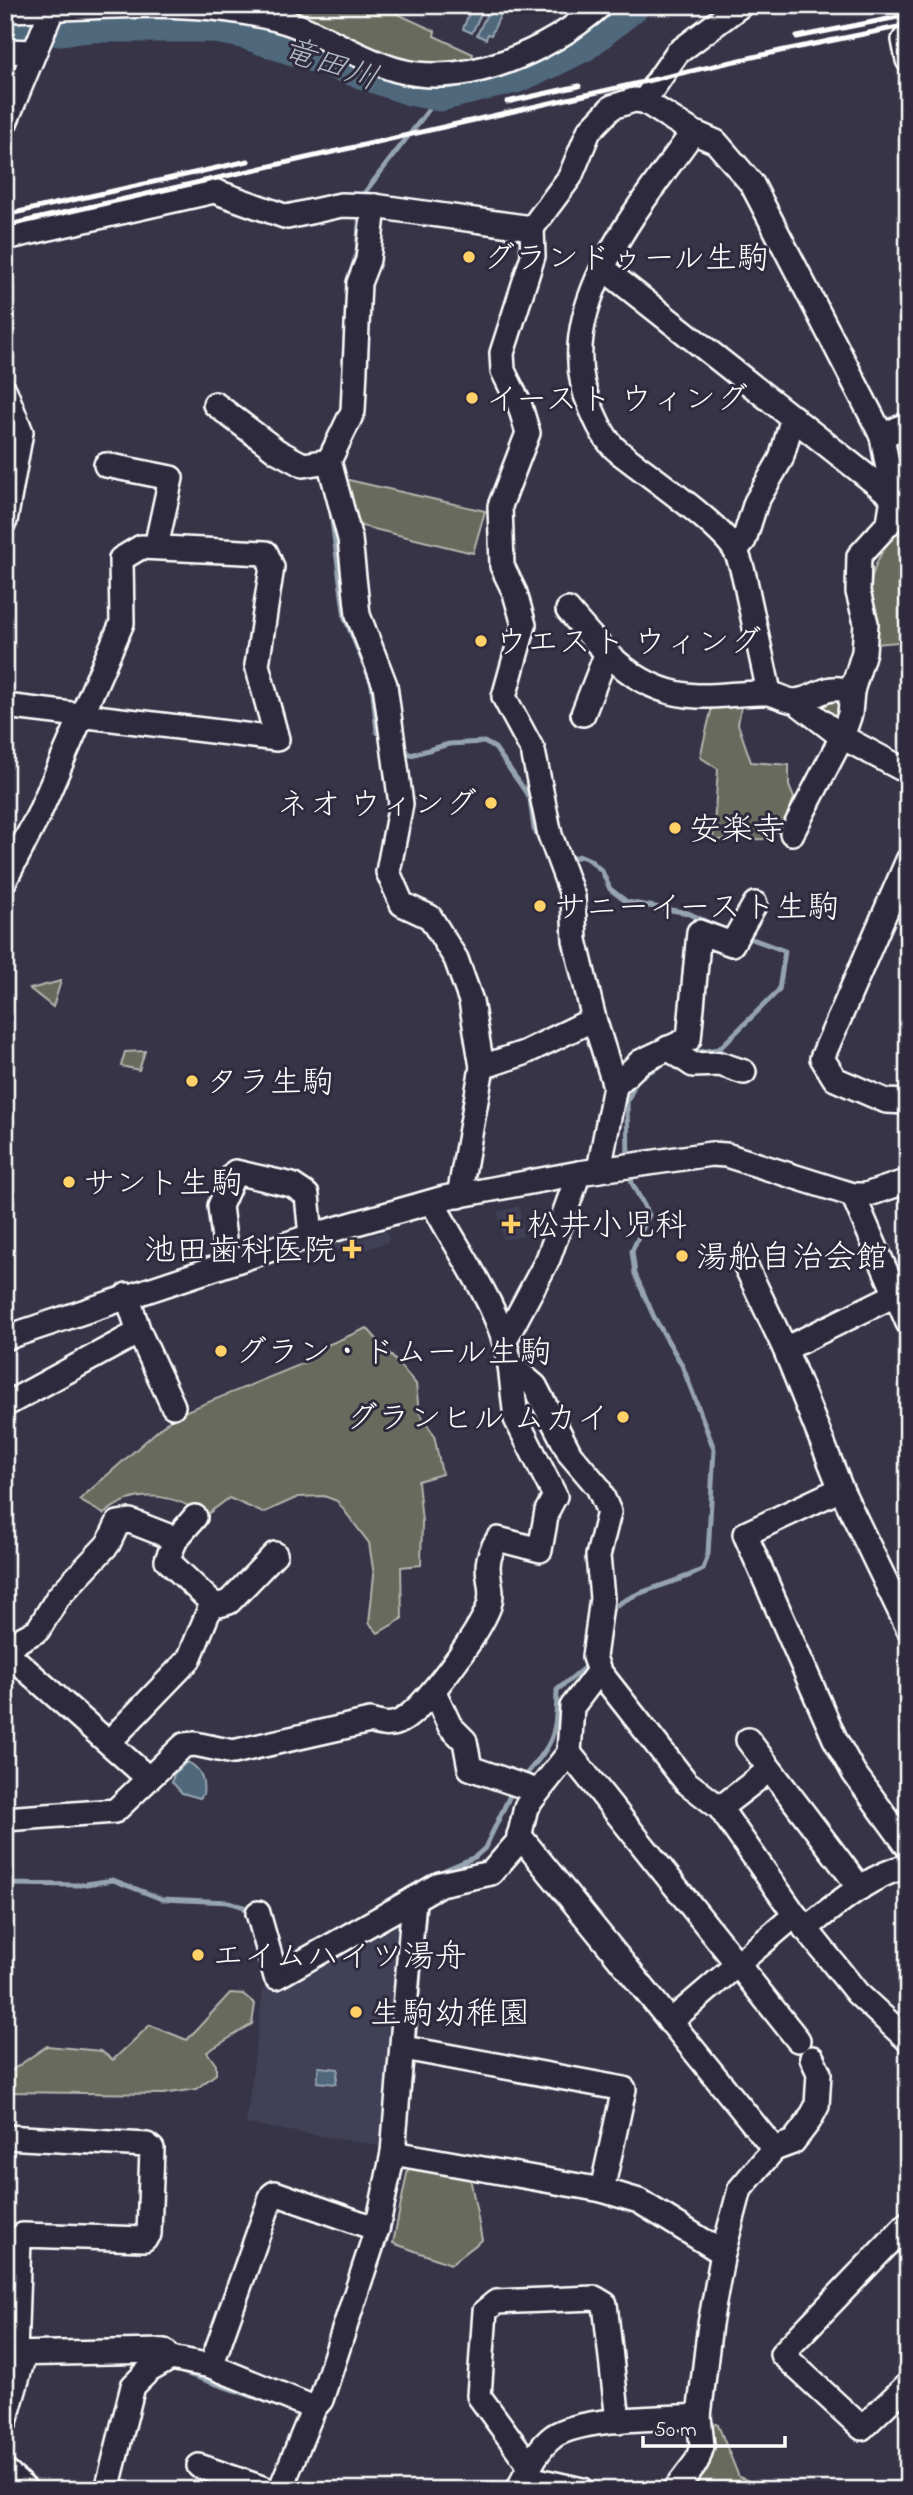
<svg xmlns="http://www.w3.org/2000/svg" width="913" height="2495" font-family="'Indie Flower','Klee One',sans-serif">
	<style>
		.built { fill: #403f56 }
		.green { fill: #676b5d; stroke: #b3b5ae; stroke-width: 2 }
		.water { fill: #50677b; stroke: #96a4b0; stroke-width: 2 }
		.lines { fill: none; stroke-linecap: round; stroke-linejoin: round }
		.stream { stroke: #96a4b0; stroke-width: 5 }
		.river { stroke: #50677b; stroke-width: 33 }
		.minor-casing { stroke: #fff; stroke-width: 28 }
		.minor { stroke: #2f2a3d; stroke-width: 23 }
		.rail { stroke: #fff; stroke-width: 5 }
		.poi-dot { fill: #ffd166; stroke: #2f2a3d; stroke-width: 2.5 }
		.labels { text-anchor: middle; stroke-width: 6; stroke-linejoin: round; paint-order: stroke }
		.poi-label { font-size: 32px; fill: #fff; stroke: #2f2a3d; text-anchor: start }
		.water-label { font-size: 33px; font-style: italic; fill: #b0bbc4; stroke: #2f2a3d }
	</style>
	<rect width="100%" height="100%" fill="#373448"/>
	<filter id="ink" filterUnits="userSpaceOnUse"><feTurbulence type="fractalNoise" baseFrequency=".0143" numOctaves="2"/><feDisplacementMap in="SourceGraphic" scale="14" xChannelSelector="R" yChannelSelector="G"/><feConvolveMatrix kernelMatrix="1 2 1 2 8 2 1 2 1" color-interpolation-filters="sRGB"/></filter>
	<g filter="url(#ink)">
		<!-- built -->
		<g class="built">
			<path d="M519,1206L524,1236L503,1240L498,1212Z"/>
			<path d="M387,1231L389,1239L386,1243L345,1256L331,1243L345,1240L346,1243Z"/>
			<path d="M393,1915L404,1923L382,2146L246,2124L263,1990Z"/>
		</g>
		<!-- green -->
		<g class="green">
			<path d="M306,5H378L435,31L434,36L473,54L469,64L423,69L295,18Z"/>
			<path d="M344,479L485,511L473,553L353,524Z"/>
			<path d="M908,520V641L876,644C868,579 864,576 902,521Z"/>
			<path d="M840,698L841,713L831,717L823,710L825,699Z"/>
			<path d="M742,702L738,724L751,762L789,765V786L794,798L781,831L769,832L765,839L713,840L718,769L700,757L713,703Z"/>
			<path d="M61,981L53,1007L30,989Z"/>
			<path d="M145,1051L139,1070L121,1066L125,1052Z"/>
			<path d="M367,1328L416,1384L419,1412L434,1435L442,1474L418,1481L422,1522L421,1565L401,1567L402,1619L378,1633L369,1623L374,1575L369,1543L337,1501L324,1496L298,1497L263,1513L229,1498L205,1516C174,1493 134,1488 104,1514L79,1500L174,1416L307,1362L318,1349Z"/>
			<path d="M230,1993L243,1994L255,2004L252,2024L207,2052L216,2065V2074L196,2089L163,2094L5,2092V2075L47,2046L101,2051L113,2060L150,2025L187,2040Z"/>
			<path d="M409,2164L470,2177L482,2240L451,2264L393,2243Z"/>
			<path d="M706,2420L718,2425L739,2477L769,2490H681Z"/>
		</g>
		<!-- water -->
		<g class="water">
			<path d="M472,5H485L472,33L463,29Z"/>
			<path d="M491,5H505L491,35L488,34L486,39L477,35Z"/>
			<path d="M187,1762C201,1768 205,1779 203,1794L200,1798L182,1793L172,1782L174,1774Z"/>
			<path d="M319,2067L338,2069L336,2084L317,2082Z"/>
		</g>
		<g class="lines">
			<!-- stream -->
			<g class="stream">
				<path d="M361,201L362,196L440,95"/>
				<path d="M349,280L357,252L360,211"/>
				<path d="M318,456L328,437"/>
				<path d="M331,513L345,618L372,684L377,732L385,737"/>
				<path d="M401,749L411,755L449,744L484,742L495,748L530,798L534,829L547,852"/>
				<path d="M565,860L581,856L590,860L602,871L610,889L627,902L688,913L718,927"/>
				<path d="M692,1053L719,1049L779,990L785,951L744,936"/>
				<path d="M628,1159L627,1102L637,1079L666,1062"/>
				<path d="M609,1613C622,1593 680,1583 703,1569L708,1554L714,1449L682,1365L654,1317L635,1274L632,1251L649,1215L632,1183L630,1172"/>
				<path d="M522,1779C554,1742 556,1739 557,1690L584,1668L588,1660"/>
				<path d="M431,1876L475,1857L485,1848L513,1789"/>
				<path d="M5,1884L80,1885L113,1880L162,1899L229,1902L244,1907L250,1917"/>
				<path d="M414,2046L426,1898"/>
				<path d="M406,2129L413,2055"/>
				<path d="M377,2266L389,2231L395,2198"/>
				<path d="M173,2369L283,2407"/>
				<path d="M315,2418L322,2421L327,2407"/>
			</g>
			<!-- river -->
			<path class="river" d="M5,34L91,26H210L243,32L410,89L440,95L515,77L550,62L584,45L634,5"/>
			<!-- minor casing -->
			<g class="minor-casing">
				<g id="minor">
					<path d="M5,10C74,9 161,0 228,10C249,13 275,17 295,25C329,38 362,60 397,70C467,89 550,50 601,5"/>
					<path d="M904,40L908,60"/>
					<path d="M5,51L34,52"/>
					<path d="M644,101L677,53L741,5"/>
					<path d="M5,123L54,5"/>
					<path d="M693,132C641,205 547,312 591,408C598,424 605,441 619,452C645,473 724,527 736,552C744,568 746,587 750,604C756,633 763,663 769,692"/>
					<path d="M374,206L368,260L359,283L353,411L329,461L350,539L358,615L385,685L401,804L388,872L402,904L430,917L456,959L471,1001L482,1067L459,1196"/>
					<path d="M532,228L533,256L502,353L503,371L519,403L528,433L500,506L502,566L515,593L524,625L504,697L533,751L550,835L573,897L575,940L594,1019L615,1086L599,1170"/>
					<path d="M5,238L214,191L287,217L341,205L374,206L532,228L570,177L589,131L612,107L634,100L644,101L693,132L716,142L752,184L882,436L893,497L889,523L859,556L858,592L866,623L864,652L852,691L850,714L842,737L792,833"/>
					<path d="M603,268L893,497"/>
					<path d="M5,391L21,432L5,521"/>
					<path d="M215,404L277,451L303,465L329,461"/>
					<path d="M882,436L908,424"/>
					<path d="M106,465L171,478L156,547"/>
					<path d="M736,550L744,540L756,502L781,459L793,417"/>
					<path d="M568,610C603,651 638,694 697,696C720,697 743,692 766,693C776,693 787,702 796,701C820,698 823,683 852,691"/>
					<path d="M795,701L842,737L908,772"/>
					<path d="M5,706L277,739L257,665L272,567L266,553L141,547L121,559L122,623L38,816L5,880"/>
					<path d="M583,714L606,655"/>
					<path d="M908,860L822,1058L835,1079L886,1101L908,1102"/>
					<path d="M668,1048L693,1065L720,1064L744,1072"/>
					<path d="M482,1067L524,1053L594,1019"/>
					<path d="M615,1086L640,1062L689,1039L699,932L732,944L755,904"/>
					<path d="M853,1195L908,1323"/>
					<path d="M744,1262L785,1349L841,1489L908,1628"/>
					<path d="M227,1263L220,1206L235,1172L292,1185L307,1195L311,1236"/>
					<path d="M139,1332L173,1406"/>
					<path d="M5,1338L311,1236L444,1198L579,1173L711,1154L726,1155L853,1195H866L908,1181"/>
					<path d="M506,1338L548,1259L579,1173"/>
					<path d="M785,1349L895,1295L908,1292"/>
					<path d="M5,1405L139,1332L127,1295"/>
					<path d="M841,1489L745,1534L835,1739L854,1773L908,1847"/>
					<path d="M176,1539L167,1560L212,1603"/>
					<path d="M5,1648L38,1630L58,1597L108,1544L118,1523L130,1521L176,1539L195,1517"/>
					<path d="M5,1651L148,1778"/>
					<path d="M599,1671L686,1782L720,1808L795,1915"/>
					<path d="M434,1692L450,1726L465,1741L470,1768L537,1791"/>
					<path d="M748,1740L860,1888"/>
					<path d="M109,1742L189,1659L212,1603L219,1605L229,1602L275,1554"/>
					<path d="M569,1753L798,2040"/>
					<path d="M720,1808L769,1770"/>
					<path d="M5,1819L115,1811L184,1745L195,1744L233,1752L370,1721C381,1724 390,1727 401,1721C425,1708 479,1633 489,1606C497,1582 477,1571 498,1539L540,1550L547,1511L555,1496L516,1419L510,1365"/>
					<path d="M519,1835L774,2149"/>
					<path d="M258,1913L276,1977L414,1899"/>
					<path d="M805,1929C836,1905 869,1875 908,1866"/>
					<path d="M670,2022L795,1915L857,1993L908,2040"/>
					<path d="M404,2048L624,2089L602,2190"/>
					<path d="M5,2137L147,2145L152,2149L149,2234L144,2239L23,2235L19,2240L15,2354"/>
					<path d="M393,2153L602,2190L639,2201L723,2253"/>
					<path d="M908,2223L782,2354L862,2428L908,2384"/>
					<path d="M5,2354L164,2351L171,2358L211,2366L314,2408"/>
					<path d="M211,2366L272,2195L275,2193L377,2229"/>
					<path d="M5,2422L24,2355"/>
					<path d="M199,2466L268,2490"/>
					<path d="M530,2466L479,2396L485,2311L496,2302L595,2298L605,2304L618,2421"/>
					<path d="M5,2471L26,2490"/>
					<path d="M524,2477L582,2490"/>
					<path d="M107,2490L133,2386L148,2371L171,2358"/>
					<path d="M280,2490L314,2408L321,2400L377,2229L393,2153L414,1899L440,1884L491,1873L518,1842L526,1807L569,1753L572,1707L599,1671L594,1657L602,1598L598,1556L609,1512L598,1487L570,1454L535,1386L510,1365C501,1308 460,1255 433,1203"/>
					<path d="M518,2490C527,2472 537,2448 554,2436C583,2417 663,2419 699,2416"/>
					<path d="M675,2490L697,2461L702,2446L699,2416L710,2324L723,2253L740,2189L774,2149L793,2142L809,2121L817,2106L819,2073L812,2058"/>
				</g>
			</g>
			<!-- minor -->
			<use href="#minor" class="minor"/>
			<!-- rail -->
			<g class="rail">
				<path d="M797,37L908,15"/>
				<path d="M507,102L579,86"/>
				<path d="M5,215L248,161"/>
				<path d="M5,226L780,51L908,25"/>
			</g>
		</g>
	</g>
	<!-- markers -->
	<g class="poi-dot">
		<circle cx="469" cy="257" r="7"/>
		<circle cx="472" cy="398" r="7"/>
		<circle cx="481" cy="641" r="7"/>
		<circle cx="491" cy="803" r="7"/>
		<circle cx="675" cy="828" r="7"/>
		<circle cx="540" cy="906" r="7"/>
		<circle cx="192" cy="1081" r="7"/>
		<circle cx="69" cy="1182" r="7"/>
		<path d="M507.5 1213.5h7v7h7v7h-7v7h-7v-7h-7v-7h7z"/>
		<path d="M348.5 1238.5h7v7h7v7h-7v7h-7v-7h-7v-7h7z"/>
		<circle cx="682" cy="1256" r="7"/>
		<circle cx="221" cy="1351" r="7"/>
		<circle cx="623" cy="1417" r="7"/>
		<circle cx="198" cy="1955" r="7"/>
		<circle cx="356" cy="2012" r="7"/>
	</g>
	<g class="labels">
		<!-- poi labels -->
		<g class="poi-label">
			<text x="483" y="268">グランドゥール生駒</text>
			<text x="486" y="409">イースト ウィング</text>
			<text x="495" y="652">ウエスト ウィング</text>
			<text x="477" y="814" text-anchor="end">ネオ ウィング</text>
			<text x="689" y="839">安楽寺</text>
			<text x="554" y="917">サニーイースト生駒</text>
			<text x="206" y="1092">タラ生駒</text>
			<text x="83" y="1193">サント生駒</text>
			<text x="527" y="1235">松井小児科</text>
			<text x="336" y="1260" text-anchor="end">池田歯科医院</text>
			<text x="696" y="1267">湯船自治会館</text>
			<text x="235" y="1362">グラン・ドムール生駒</text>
			<text x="609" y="1428" text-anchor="end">グランヒル ムカイ</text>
			<text x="212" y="1966">エイムハイツ湯舟</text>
			<text x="370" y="2023">生駒幼稚園</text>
		</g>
		<!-- water labels -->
		<g class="water-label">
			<text transform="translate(331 62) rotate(19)" y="12">竜田川</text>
		</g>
	</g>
	<!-- margin -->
	<rect width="913" height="2495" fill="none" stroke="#2f2a3d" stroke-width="28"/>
	<rect x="14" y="14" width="885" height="2467" fill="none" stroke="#fff" stroke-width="2.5" filter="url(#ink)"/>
	<!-- scale -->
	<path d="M643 2436v10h142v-10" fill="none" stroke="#ffffff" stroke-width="3.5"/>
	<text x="654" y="2436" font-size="21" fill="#ffffff" stroke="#2f2a3d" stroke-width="5" paint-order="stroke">50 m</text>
</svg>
